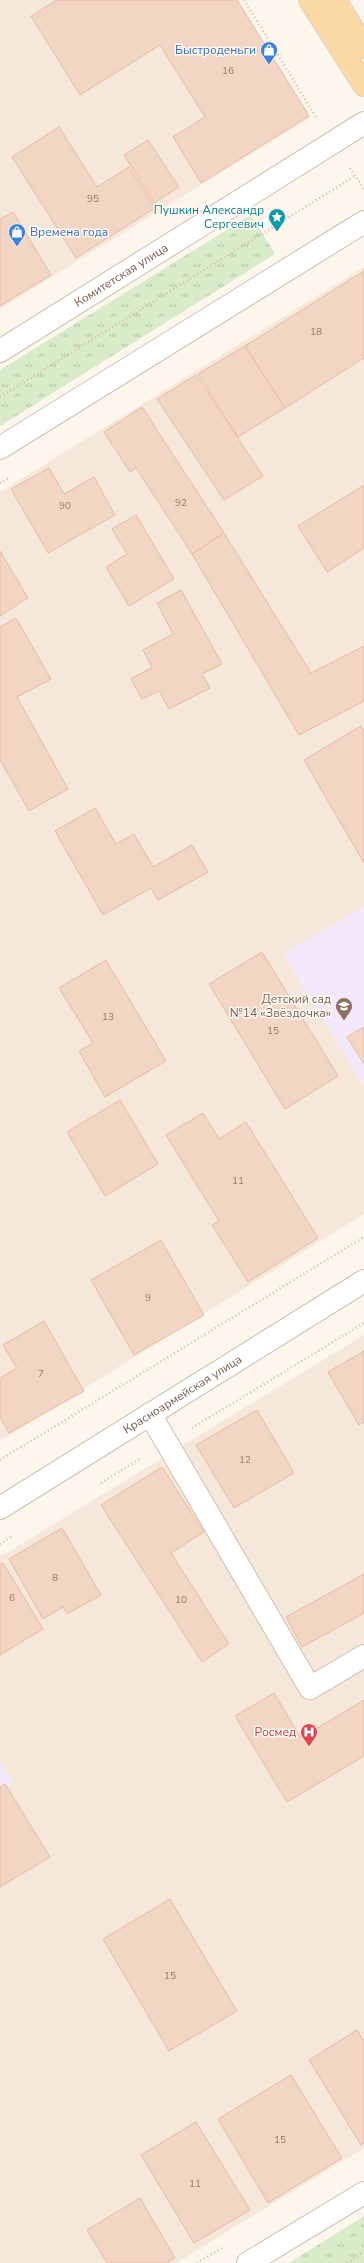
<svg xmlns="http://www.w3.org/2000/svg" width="364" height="2263" font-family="'Nunito Sans',sans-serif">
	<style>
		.residential { fill: #f5e8da }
		.education { fill: #f3e8fa }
		.park { fill: url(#park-tufts) }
		.building { fill: #f3d5c3; stroke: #e6bba3 }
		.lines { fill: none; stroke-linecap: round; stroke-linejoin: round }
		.minor-casing { stroke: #d1beb0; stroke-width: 24 }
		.major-casing { stroke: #dad1cd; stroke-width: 24 }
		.path { stroke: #d9b8a5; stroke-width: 2.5; stroke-dasharray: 1 3; stroke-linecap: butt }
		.minor { stroke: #fff; stroke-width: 22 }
		.major { stroke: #fbd9a5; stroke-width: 22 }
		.labels { text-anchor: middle; stroke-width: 3; stroke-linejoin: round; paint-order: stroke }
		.number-label { font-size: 10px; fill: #987a6a }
		.shop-label { font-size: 12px; fill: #366cbe; stroke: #fffaf3; text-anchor: end }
		.culture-label { font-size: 12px; fill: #0d838f; stroke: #fffaf3; text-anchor: end }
		.street-label { font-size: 12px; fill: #7a5c4d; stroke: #fffaf3 }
		.education-label { font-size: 12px; fill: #785e54; stroke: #fffaf3; text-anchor: end }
		.health-label { font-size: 12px; fill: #be3a42; stroke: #fffaf3; text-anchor: end }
	</style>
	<defs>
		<pattern id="park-tufts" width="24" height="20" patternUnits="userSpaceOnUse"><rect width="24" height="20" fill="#d8ecc9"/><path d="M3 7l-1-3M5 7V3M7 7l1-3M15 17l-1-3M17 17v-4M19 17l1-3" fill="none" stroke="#b4c2a5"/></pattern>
	</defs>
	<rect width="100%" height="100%" fill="#fdf6ec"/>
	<!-- residential -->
	<g class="residential">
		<path d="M0,0H238L311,117L0,309Z"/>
		<path d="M364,267V1214L0,1441V492Z"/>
		<path d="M364,1335V2148L176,2263H0V1557Z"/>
	</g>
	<!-- education -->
	<g class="education">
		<path d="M364,906V1087L283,954Z"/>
		<path d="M0,1762L13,1783L0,1791Z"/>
	</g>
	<!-- park -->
	<g class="park">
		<path d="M251,215L275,254L0,426V370Z"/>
		<path d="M364,2216V2263H289Z"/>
	</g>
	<!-- building -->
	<g class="building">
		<path d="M57,0H237L309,116L201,183L173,137L205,117L160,45L80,95L31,16Z"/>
		<path d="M59,127L97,187L129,167L155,208L76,258L12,157Z"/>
		<path d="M148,140L179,187L154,203L124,155Z"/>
		<path d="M13,212L51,275L0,306V219Z"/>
		<path d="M364,271V358L285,408L245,346Z"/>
		<path d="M245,346L285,408L238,437L198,374Z"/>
		<path d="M196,375L263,476L224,500L157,399Z"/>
		<path d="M142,407L224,533L192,554L136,468L130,472L104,432Z"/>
		<path d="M49,468L64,494L94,477L115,515L48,553L11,489Z"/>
		<path d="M364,485V548L327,572L298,526Z"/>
		<path d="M136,515L174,579L129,606L106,567L127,554L112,529Z"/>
		<path d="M224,533L311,673L364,646V701L299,735L192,554Z"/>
		<path d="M0,551L28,598L0,616Z"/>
		<path d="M181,590L222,664L202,674L210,688L169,709L159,691L142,699L131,679L152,667L143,650L173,634L157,603Z"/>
		<path d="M16,618L51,679L17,697L68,789L29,811L0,760V627Z"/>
		<path d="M361,726L364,731V863L304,760Z"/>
		<path d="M95,808L116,844L134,834L153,867L192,845L208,872L158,900L151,888L103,915L55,831Z"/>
		<path d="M262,952L338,1076L285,1109L209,984Z"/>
		<path d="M106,960L166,1061L105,1097L79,1051L93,1043L59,988Z"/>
		<path d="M364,1027V1064L347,1037Z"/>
		<path d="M120,1100L158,1164L105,1196L67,1132Z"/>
		<path d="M203,1113L219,1139L246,1122L318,1238L248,1282L212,1225L219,1221L166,1135Z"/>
		<path d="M161,1240L204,1315L134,1355L91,1280Z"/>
		<path d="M44,1321L84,1391L9,1433L0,1417V1378L17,1368L3,1345Z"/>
		<path d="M364,1351V1422L359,1425L328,1372Z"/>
		<path d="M257,1410L294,1473L234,1508L196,1445Z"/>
		<path d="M162,1467L204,1532L171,1553L229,1644L202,1662L101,1505Z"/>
		<path d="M62,1528L101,1595L67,1614L63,1607L43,1619L9,1559Z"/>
		<path d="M3,1563L43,1629L0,1655V1565Z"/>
		<path d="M364,1574V1613L302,1647L286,1617Z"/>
		<path d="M274,1693L301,1738L364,1700V1756L287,1802L235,1716Z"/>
		<path d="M5,1784L50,1857L0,1887V1787Z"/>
		<path d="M170,1899L237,2011L169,2051L103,1939Z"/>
		<path d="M357,2030L364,2041V2143L361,2145L309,2060Z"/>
		<path d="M291,2075L342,2158L268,2203L218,2119Z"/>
		<path d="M196,2122L250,2210L194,2243L141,2155Z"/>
		<path d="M140,2198L175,2258L166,2263H107L87,2230Z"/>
	</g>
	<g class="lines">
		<!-- minor casing -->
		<g class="minor-casing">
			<g id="minor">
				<path id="s1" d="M0,351L364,123"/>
				<path d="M0,448L364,222"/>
				<path d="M150,1414L310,1688L364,1656"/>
				<path id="s2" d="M0,1508L364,1281"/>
				<path d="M248,2263L364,2193"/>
			</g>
		</g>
		<!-- major casing -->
		<g class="major-casing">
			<g id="major">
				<path d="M310,0L364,85"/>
				<path d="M335,0L364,47"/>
			</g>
		</g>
		<!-- path -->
		<g class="path">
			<path d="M244,0L316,117"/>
			<path d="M350,168L364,189"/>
			<path d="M0,397L355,176"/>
			<path d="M0,483L9,478"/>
			<path d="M192,1428L364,1323"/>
			<path d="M0,1460L364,1237"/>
			<path d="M101,1483L141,1458"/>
			<path d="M0,1544L11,1537"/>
			<path d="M197,2263L222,2248"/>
			<path d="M347,2263L364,2252"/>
		</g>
		<!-- minor -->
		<use href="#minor" class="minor"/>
		<!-- major -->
		<use href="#major" class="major"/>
	</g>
	<!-- icons -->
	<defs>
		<g id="shop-pin" transform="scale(0.9)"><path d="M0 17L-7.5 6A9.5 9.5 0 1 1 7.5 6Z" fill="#3f7fe0" stroke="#fffaf3"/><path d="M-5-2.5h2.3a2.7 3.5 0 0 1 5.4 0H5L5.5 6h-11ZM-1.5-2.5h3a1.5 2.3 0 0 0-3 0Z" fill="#fff"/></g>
		<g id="sight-pin" transform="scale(0.9)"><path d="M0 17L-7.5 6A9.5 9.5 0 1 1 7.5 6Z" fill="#0f9aa8" stroke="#fffaf3"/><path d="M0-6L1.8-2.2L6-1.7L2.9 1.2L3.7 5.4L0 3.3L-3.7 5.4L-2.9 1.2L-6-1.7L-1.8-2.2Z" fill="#fff"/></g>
		<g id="school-pin" transform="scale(0.9)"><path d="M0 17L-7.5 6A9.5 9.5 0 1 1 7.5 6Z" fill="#8d6e63" stroke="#fffaf3"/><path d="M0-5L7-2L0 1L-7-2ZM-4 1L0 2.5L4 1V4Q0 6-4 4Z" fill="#fff"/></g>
		<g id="hospital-pin" transform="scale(0.9)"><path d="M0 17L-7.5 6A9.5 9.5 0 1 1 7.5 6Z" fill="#e0444e" stroke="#fffaf3"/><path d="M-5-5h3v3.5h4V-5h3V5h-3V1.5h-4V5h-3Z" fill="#fff"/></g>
	</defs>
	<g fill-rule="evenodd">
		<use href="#shop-pin" x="269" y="50"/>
		<use href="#sight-pin" x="277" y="217"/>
		<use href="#shop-pin" x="17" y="232"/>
		<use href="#school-pin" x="344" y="1006"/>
		<use href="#hospital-pin" x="309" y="1732"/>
	</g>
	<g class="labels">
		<!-- number labels -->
		<g class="number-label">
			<text x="228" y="74">16</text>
			<text x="93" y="202">95</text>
			<text x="316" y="335">18</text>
			<text x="181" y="506">92</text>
			<text x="65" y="509">90</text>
			<text x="108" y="1020">13</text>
			<text x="273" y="1034">15</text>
			<text x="238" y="1184">11</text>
			<text x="148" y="1301">9</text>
			<text x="41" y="1377">7</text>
			<text x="245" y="1463">12</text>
			<text x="55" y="1581">8</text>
			<text x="12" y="1601">6</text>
			<text x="181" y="1603">10</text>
			<text x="170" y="1979">15</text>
			<text x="280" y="2143">15</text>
			<text x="195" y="2187">11</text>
		</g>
		<!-- shop labels -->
		<g class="shop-label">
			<text x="256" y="54">Быстроденьги</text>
			<text x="30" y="236" text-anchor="start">Времена года</text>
		</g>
		<!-- culture labels -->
		<g class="culture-label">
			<text x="264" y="214">Пушкин Александр<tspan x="264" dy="14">Сергеевич</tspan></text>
		</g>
		<!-- street labels -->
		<g class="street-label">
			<text dy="4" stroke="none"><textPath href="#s1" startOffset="143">Комитетская улица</textPath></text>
			<text dy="4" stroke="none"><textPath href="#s2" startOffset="215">Красноармейская улица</textPath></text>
		</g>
		<!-- education labels -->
		<g class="education-label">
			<text x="331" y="1003">Детский сад<tspan x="331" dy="14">№14 «Звёздочка»</tspan></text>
		</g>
		<!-- health labels -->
		<g class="health-label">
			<text x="296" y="1736">Росмед</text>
		</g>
	</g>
</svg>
